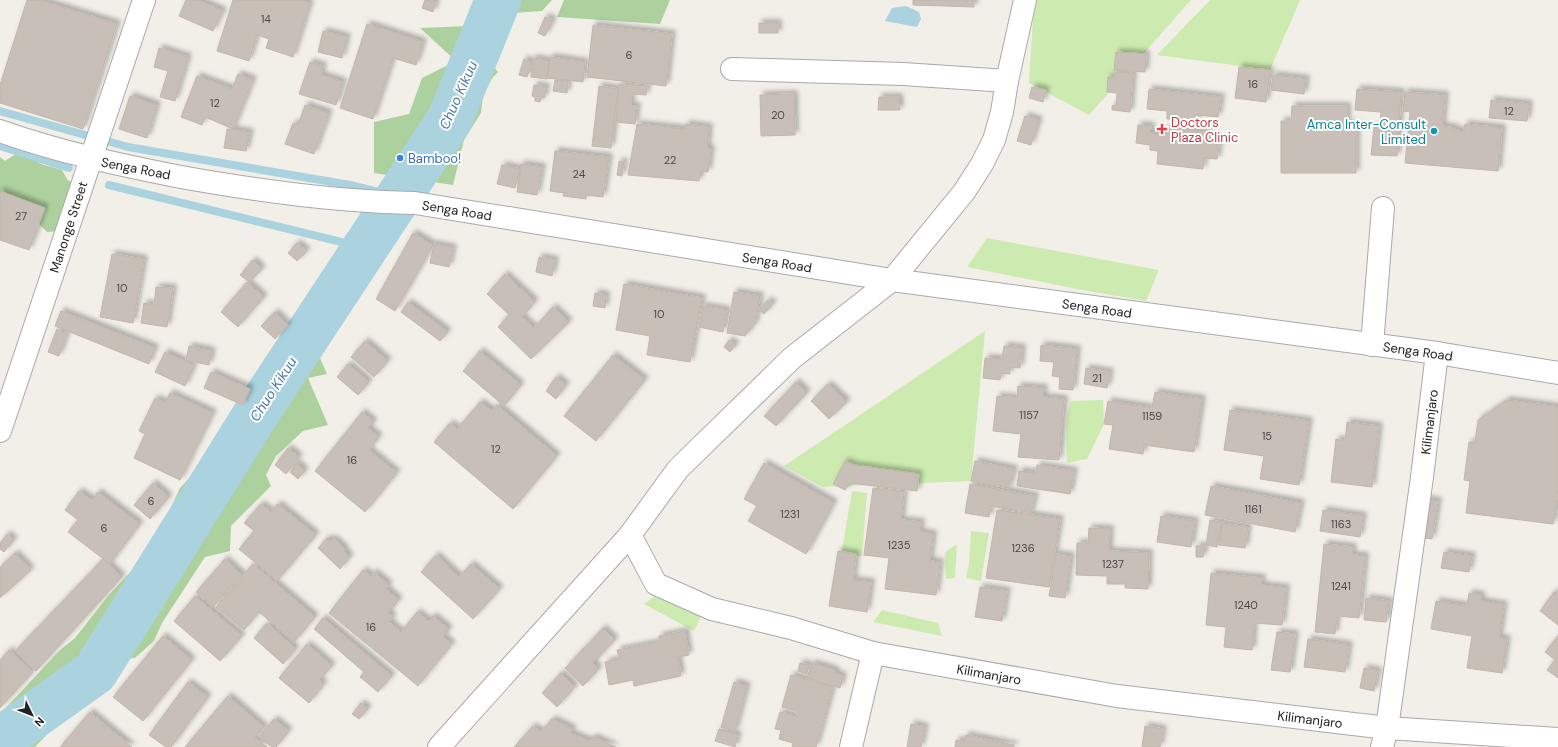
<svg xmlns="http://www.w3.org/2000/svg" width="1558" height="747" font-family="'DM Sans',sans-serif">
	<style>
		.grass { fill: #cdebb0 }
		.forest { fill: #add19e }
		.water { fill: #aad3df }
		.lines { fill: none; stroke-linecap: round; stroke-linejoin: round }
		.stream { stroke: #aad3df; stroke-width: 8 }
		.river { stroke: #aad3df; stroke-width: 46 }
		.building { fill: #c7bfb8; stroke: #c4b6ab; filter: url(#shadow) }
		.minor-casing { stroke: #a9a9a9; stroke-width: 24 }
		.minor { stroke: #fff; stroke-width: 22 }
		.health-dot { fill: #e0444e; stroke: #fff; stroke-width: 1.5 }
		.culture-dot { fill: #0f9aa8; stroke: #fff; stroke-width: 1.5 }
		.shop-dot { fill: #3f7fe0; stroke: #fff; stroke-width: 1.5 }
		.labels { text-anchor: middle; stroke-width: 4; stroke-linejoin: round; paint-order: stroke }
		.number-label { font-size: 11px; fill: #4b4948 }
		.health-label { font-size: 13px; fill: #be3a42; stroke: #fff; text-anchor: start }
		.culture-label { font-size: 13px; fill: #0d838f; stroke: #fff; text-anchor: end }
		.shop-label { font-size: 13px; fill: #366cbe; stroke: #fff; text-anchor: start }
		.street-label { font-size: 13px; fill: #222; stroke: #fff }
		.water-label { font-size: 14px; font-style: italic; fill: #4a7aab; stroke: #fff }
	</style>
	<defs>
		<filter id="shadow"><feDropShadow dx="3.5" dy="-3.5" stdDeviation="2" flood-color="#0004"/></filter>
	</defs>
	<rect width="100%" height="100%" fill="#f2efe9"/>
	<!-- grass -->
	<g class="grass">
		<path d="M1034,0H1191L1089,115L1029,83Z"/>
		<path d="M1210,0H1300L1270,70L1157,55Z"/>
		<path d="M987,238L1159,270L1146,301L1082,290L967,267Z"/>
		<path d="M985,331L971,481L823,487L784,466Z"/>
		<path d="M1103,400L1104,424L1087,459L1067,463C1067,444 1064,419 1071,401Z"/>
		<path d="M852,491L867,493L862,556L841,557Z"/>
		<path d="M971,531L989,533L981,581L966,578L969,564Z"/>
		<path d="M957,544L955,578L946,579L945,552Z"/>
		<path d="M659,593L703,612L694,631L644,604Z"/>
		<path d="M882,610L938,623L942,636L873,622Z"/>
	</g>
	<!-- forest -->
	<g class="forest">
		<path d="M483,0H552L542,11L514,13L493,66L498,72L493,77L483,95L481,113L464,140L453,185L374,173V122L409,114L422,78L456,61L420,28L468,26Z"/>
		<path d="M564,0H670L660,24L557,17Z"/>
		<path d="M25,148C36,166 43,164 62,170L67,179L74,185L60,231L47,232L39,224L0,200V157L5,161Z"/>
		<path d="M325,274L354,288L343,320L320,358L327,374L308,378L328,425L303,431L276,456L266,475L271,486L231,526L230,551L205,557L162,623L154,641L135,658L124,659L85,705L69,711L35,747H0V714L60,650L75,638L108,596L151,550L180,488L246,418L260,380L298,314Z"/>
	</g>
	<!-- water -->
	<path class="water" d="M906,6L919,12L921,19L917,27L885,21L892,8Z"/>
	<g class="lines">
		<!-- stream -->
		<g class="stream">
			<path d="M0,111L128,147L350,185L383,193"/>
			<path d="M0,146L69,168"/>
			<path d="M109,185L366,248"/>
		</g>
		<!-- river -->
		<path class="river" d="M0,740L95,672L259,409L450,119L498,0"/>
	</g>
	<!-- building -->
	<g class="building">
		<path d="M27,0H39L117,24L83,129L0,103V85Z"/>
		<path d="M186,0H198L223,11L213,31L179,16Z"/>
		<path d="M233,0H301L310,3L293,57L266,48L269,39L257,35L249,61L217,51Z"/>
		<path d="M425,0L436,2L433,12L422,8Z"/>
		<path d="M913,0H974V7L913,5Z"/>
		<path d="M545,17L553,20L545,36L538,33Z"/>
		<rect x="759" y="23" width="19" height="10"/>
		<path d="M367,24L423,42L416,65L393,58L373,119L340,108Z"/>
		<path d="M593,25L672,34L666,86L587,77Z"/>
		<path d="M323,31L347,37L342,58L318,52Z"/>
		<path d="M159,48L188,57L175,101L160,97L168,71L154,67Z"/>
		<path d="M1116,52L1146,54L1145,72L1114,70Z"/>
		<path d="M550,57L585,62L583,82L547,78Z"/>
		<path d="M533,58L549,61L547,79L531,77Z"/>
		<path d="M524,59L532,62L527,77L519,75Z"/>
		<path d="M310,62L323,66L321,75L343,82L336,105L299,94Z"/>
		<path d="M1239,67L1270,70L1266,102L1235,98Z"/>
		<path d="M1115,72L1133,73L1130,112L1112,110V106L1116,105L1117,93L1107,92L1108,77H1115Z"/>
		<path d="M238,74L253,80L233,129L205,117L202,125L181,117L197,76L232,89Z"/>
		<path d="M1273,75L1306,79L1304,94L1271,90Z"/>
		<path d="M555,80L568,81L567,93L553,91Z"/>
		<path d="M619,84L647,86L646,95L631,94V106H637L635,124L616,122Z"/>
		<path d="M534,85L546,87L544,98H541L540,102L535,101V97L532,96Z"/>
		<path d="M599,86L618,89L611,148L592,146Z"/>
		<path d="M1032,87L1046,90L1043,102L1029,98Z"/>
		<path d="M1149,89L1221,97L1218,117L1197,115V122L1167,119V111L1147,109Z"/>
		<path d="M1357,89L1401,92L1397,156L1371,155L1374,127H1380L1381,112L1355,110Z"/>
		<path d="M1405,92L1445,95L1442,126L1455,128L1454,130L1464,131L1465,124L1502,128L1498,171L1405,163L1410,112L1403,111Z"/>
		<path d="M794,94L795,135L761,136L760,95Z"/>
		<path d="M130,96L157,105L147,138L119,129Z"/>
		<path d="M879,97H899L900,110H878Z"/>
		<path d="M1491,100L1529,104L1527,121L1489,118Z"/>
		<path d="M305,105L329,113L314,154L285,144L293,123L298,125Z"/>
		<path d="M1292,106H1347V125H1356V173H1281V121H1291Z"/>
		<path d="M1025,116L1039,120L1031,145L1017,141Z"/>
		<path d="M637,124L685,129L686,124L709,127L707,148L711,149L708,172L701,171L699,181L628,175Z"/>
		<path d="M1138,125L1151,126L1150,133L1165,135L1166,128L1209,133L1207,143L1219,144L1217,159L1204,158L1203,169L1157,164L1158,151L1150,150V145L1136,143Z"/>
		<path d="M227,129L250,132L246,151L224,148Z"/>
		<path d="M555,151L609,157L603,197L586,195V199L563,196L564,193L550,191Z"/>
		<path d="M619,161L624,162L622,176L617,175Z"/>
		<path d="M521,164L542,167L537,195L517,192Z"/>
		<path d="M502,165L520,169L515,188L497,184Z"/>
		<path d="M0,191L45,208L29,250L0,240Z"/>
		<path d="M413,233L433,245L395,311L376,299Z"/>
		<path d="M297,243L307,251L297,261L288,253Z"/>
		<path d="M434,244L453,248L449,267L430,263Z"/>
		<path d="M112,254L144,259L133,323L100,317Z"/>
		<path d="M539,257L555,260L552,276L536,272Z"/>
		<path d="M253,260L262,269L249,282L240,275Z"/>
		<path d="M505,274L535,302L522,317L534,328L553,307L569,322L531,359L498,327L509,315L487,294Z"/>
		<path d="M247,282L264,297L238,327L221,312Z"/>
		<path d="M624,284L702,298L690,362L647,355L650,336L616,330Z"/>
		<path d="M156,287L173,288L167,327L141,323L144,303L154,305Z"/>
		<path d="M734,292L760,296L755,324L745,336L727,333Z"/>
		<path d="M595,293L606,295L605,308L593,306Z"/>
		<path d="M768,300L773,304L764,314L759,310Z"/>
		<path d="M408,302L448,332L440,341L401,312Z"/>
		<path d="M703,306L727,310L723,332L699,327Z"/>
		<path d="M61,311L155,348L149,364L55,326Z"/>
		<path d="M275,312L288,325L275,339L261,326Z"/>
		<path d="M57,329L67,334L59,356L48,352Z"/>
		<path d="M729,340L736,345L730,352L724,347Z"/>
		<path d="M365,341L388,361L374,377L351,357Z"/>
		<path d="M1041,345L1077,349L1073,390L1059,389L1060,377L1052,376L1054,362L1040,361Z"/>
		<path d="M189,346L212,351L209,365L186,360Z"/>
		<path d="M1004,346L1022,348L1020,368L1010,367V374L1001,373L1000,380L983,378L985,358L1002,359Z"/>
		<path d="M480,351L521,385L504,406L463,371Z"/>
		<path d="M165,352L194,366L185,386L155,372Z"/>
		<path d="M613,355L645,380L596,441L564,416Z"/>
		<path d="M348,364L369,382L358,395L337,377Z"/>
		<path d="M1086,368L1110,372L1107,388L1084,384Z"/>
		<path d="M211,372L250,389L243,405L204,388Z"/>
		<path d="M556,377L566,385L556,399L546,391Z"/>
		<path d="M796,382L807,393L776,426L764,416Z"/>
		<path d="M828,384L847,402L829,419L811,401Z"/>
		<path d="M1018,386L1044,388L1043,397L1064,399L1059,460L1018,457L1021,434L993,431L997,396L1017,398Z"/>
		<path d="M1155,392L1202,399L1194,452L1144,445L1143,454L1109,449L1113,425L1104,424L1108,401L1152,408Z"/>
		<path d="M170,393L213,413L180,480L134,458L145,434L139,431L155,398L165,403Z"/>
		<path d="M1507,400L1558,407V489L1553,524L1466,513L1470,481L1464,480L1469,442H1475L1478,420Z"/>
		<path d="M480,402L492,411L497,405L557,456L513,509L434,442L450,423L457,429Z"/>
		<path d="M1230,410L1309,421L1299,485L1260,479L1264,456L1224,450Z"/>
		<path d="M362,412L374,422L368,428L379,437L369,450L397,473L365,512L315,471Z"/>
		<path d="M1347,422L1379,426L1372,487L1331,482L1336,439L1345,441Z"/>
		<path d="M288,448L299,457L286,474L275,465Z"/>
		<path d="M845,461L854,465L919,474L917,491L850,483L845,490L833,484Z"/>
		<path d="M975,461L1014,469L1009,488L971,481Z"/>
		<path d="M297,463L305,471L298,479L290,472Z"/>
		<path d="M764,463L834,503L806,554L748,521L757,506L744,499Z"/>
		<path d="M1037,465L1074,471L1070,494L1017,486L1019,471L1036,473Z"/>
		<path d="M153,483L169,497L150,519L134,505Z"/>
		<path d="M970,484L1035,496L1031,513L991,506L989,517L965,513Z"/>
		<path d="M1211,486L1301,503L1295,532L1205,515Z"/>
		<path d="M873,488L904,492L901,520L921,522L920,532L933,534L930,561L940,562L936,595L885,589L889,558L864,555Z"/>
		<path d="M79,491L92,500L98,492L140,524L110,564L68,532L78,520L65,510Z"/>
		<path d="M1423,499L1438,501L1432,539L1417,537Z"/>
		<path d="M261,504L271,512L278,504L316,535L277,581L239,549L254,531L244,523Z"/>
		<path d="M997,510L1060,519L1049,587L986,578Z"/>
		<path d="M1323,510L1363,516L1360,537L1320,531Z"/>
		<path d="M1161,516L1195,521L1191,547L1157,542Z"/>
		<path d="M1210,520L1222,522L1217,547L1206,545Z"/>
		<path d="M1222,523L1248,527L1245,548L1219,545Z"/>
		<path d="M1089,528L1110,529L1109,551L1149,553L1148,589L1125,588V584H1107V576L1076,575L1077,543H1088Z"/>
		<path d="M7,534L14,540L4,552L0,549V543Z"/>
		<path d="M327,538L330,541L333,538L345,549L344,551L350,557L340,569L318,548Z"/>
		<path d="M1324,544L1353,547L1352,555L1365,556L1359,618L1337,616L1335,634L1315,632Z"/>
		<path d="M1196,546H1205L1203,557H1196Z"/>
		<path d="M838,551L856,554L853,580L871,582L867,612L829,606Z"/>
		<path d="M1444,552L1472,556L1469,572L1441,568Z"/>
		<path d="M15,553L31,570L0,598V567Z"/>
		<path d="M1056,554L1071,556L1065,598L1049,596Z"/>
		<path d="M436,555L459,577L471,564L500,589L473,619L421,572Z"/>
		<path d="M103,559L122,577L36,671L15,651Z"/>
		<path d="M225,559L242,575L213,607L196,592Z"/>
		<path d="M253,564L315,617L294,642L259,612L244,630L216,607Z"/>
		<path d="M363,570L371,576L374,572L389,585L386,589L399,600L388,613L393,617L389,622L401,632L417,612L428,621L433,616L449,629L443,637L452,644L418,686L329,613Z"/>
		<path d="M1211,573L1262,578L1261,585L1286,588L1282,625L1254,623L1252,650L1224,647L1226,627L1206,625Z"/>
		<path d="M980,587L1007,591L1002,621L975,617Z"/>
		<path d="M1554,592L1558,594V625L1540,611Z"/>
		<path d="M1469,593L1481,595V601L1504,605L1499,638L1507,639L1502,673L1467,668L1472,636L1431,629L1436,601L1467,606Z"/>
		<path d="M195,596L242,636L220,661L174,621Z"/>
		<path d="M1366,598L1389,601L1386,622L1364,620Z"/>
		<path d="M323,618L392,676L378,692L360,677L364,672L314,629Z"/>
		<path d="M267,623L296,649L283,664L254,638Z"/>
		<path d="M603,628L615,640L593,663L599,669L583,686L565,668Z"/>
		<path d="M685,631L689,655L678,657L681,676L634,686L633,680L609,685L605,662L619,659L617,650L659,642V636Z"/>
		<path d="M1277,632L1295,634L1290,672L1271,670Z"/>
		<path d="M163,636L192,660L143,721L113,697Z"/>
		<path d="M1558,636V678L1547,670L1555,660L1545,652Z"/>
		<path d="M1308,639L1349,645L1345,672L1304,667Z"/>
		<path d="M307,644L332,666L319,680L324,684L309,703L279,678Z"/>
		<path d="M9,650L33,672L0,708V660Z"/>
		<path d="M800,663L809,665L807,674L798,671Z"/>
		<path d="M812,663L835,670V673L843,676L840,688L807,678Z"/>
		<path d="M1364,668L1378,671L1374,691L1360,688Z"/>
		<path d="M561,673L575,687L557,707L542,693Z"/>
		<path d="M791,675L833,687L816,747H792L793,743L779,739L781,730L775,729L780,712L795,716L797,711L782,707Z"/>
		<path d="M188,682L208,697L171,747H166L149,735Z"/>
		<path d="M734,682L747,686L735,731L721,727Z"/>
		<path d="M228,696L264,727L255,738L267,747H185Z"/>
		<path d="M361,703L368,709L359,719L352,714Z"/>
		<path d="M90,712L132,747H60Z"/>
		<path d="M274,719L289,731L276,747H272L259,737Z"/>
		<path d="M552,719L573,729L570,733L589,741L593,737L616,747H514L533,726L541,732Z"/>
		<path d="M911,724L925,727L921,747H907Z"/>
		<path d="M1145,726L1163,729L1160,747H1142Z"/>
		<path d="M719,729L738,735L735,747L715,741Z"/>
		<path d="M966,735L1014,745V747H955L956,740L964,741Z"/>
	</g>
	<g class="lines">
		<!-- minor casing -->
		<g class="minor-casing">
			<g id="minor">
				<path d="M732,69L903,74L1007,81"/>
				<path d="M0,131C59,152 120,165 181,177C259,191 337,202 415,203L892,280L1437,353L1558,373"/>
				<path d="M1372,345L1383,208"/>
				<path d="M0,431L144,0"/>
				<path d="M630,535L656,584L712,609L791,628L873,653L1117,696L1387,728L1558,739"/>
				<path d="M439,747L630,535L678,469L792,358L892,280L964,192L982,164L994,140L1002,112L1007,81L1025,0"/>
				<path d="M851,747L873,653"/>
				<path d="M1382,747L1387,728L1422,477L1437,353"/>
			</g>
		</g>
		<!-- minor -->
		<use href="#minor" class="minor"/>
	</g>
	<!-- markers -->
	<path class="health-dot" d="M1160 123h4v4h4v4h-4v4h-4v-4h-4v-4h4z"/>
	<circle class="culture-dot" cx="1434" cy="131" r="4"/>
	<circle class="shop-dot" cx="400" cy="158" r="4"/>
	<g class="labels">
		<!-- number labels -->
		<g class="number-label">
			<text x="266" y="23">14</text>
			<text x="629" y="59">6</text>
			<text x="1253" y="88">16</text>
			<text x="215" y="107">12</text>
			<text x="1509" y="115">12</text>
			<text x="778" y="119">20</text>
			<text x="670" y="164">22</text>
			<text x="579" y="178">24</text>
			<text x="21" y="220">27</text>
			<text x="122" y="292">10</text>
			<text x="659" y="318">10</text>
			<text x="1097" y="382">21</text>
			<text x="1029" y="419">1157</text>
			<text x="1152" y="420">1159</text>
			<text x="1267" y="440">15</text>
			<text x="496" y="453">12</text>
			<text x="352" y="464">16</text>
			<text x="151" y="505">6</text>
			<text x="1253" y="513">1161</text>
			<text x="790" y="518">1231</text>
			<text x="1341" y="528">1163</text>
			<text x="104" y="532">6</text>
			<text x="899" y="549">1235</text>
			<text x="1023" y="552">1236</text>
			<text x="1113" y="568">1237</text>
			<text x="1341" y="590">1241</text>
			<text x="1246" y="609">1240</text>
			<text x="371" y="631">16</text>
		</g>
		<!-- health labels -->
		<g class="health-label">
			<text x="1171" y="127">Doctors<tspan x="1171" dy="15">Plaza Clinic</tspan></text>
		</g>
		<!-- culture labels -->
		<g class="culture-label">
			<text x="1426" y="129">Amca Inter-Consult<tspan x="1426" dy="15">Limited</tspan></text>
		</g>
		<!-- shop labels -->
		<g class="shop-label">
			<text x="408" y="163">Bamboo!</text>
		</g>
		<!-- street labels -->
		<g class="street-label">
			<text transform="translate(136 168) rotate(11)" y="5">Senga Road</text>
			<text transform="translate(457 210) rotate(9)" y="5">Senga Road</text>
			<text transform="translate(68 227) rotate(-72)" y="5">Manonge Street</text>
			<text transform="translate(777 262) rotate(9)" y="5">Senga Road</text>
			<text transform="translate(1097 308) rotate(8)" y="5">Senga Road</text>
			<text transform="translate(1418 351) rotate(8)" y="5">Senga Road</text>
			<text transform="translate(1429 422) rotate(-83)" y="5">Kilimanjaro</text>
			<text transform="translate(989 674) rotate(10)" y="5">Kilimanjaro</text>
			<text transform="translate(1310 719) rotate(7)" y="5">Kilimanjaro</text>
		</g>
		<!-- water labels -->
		<g class="water-label">
			<text transform="translate(458 95) rotate(-66)" y="5">Chuo Kikuu</text>
			<text transform="translate(273 389) rotate(-57)" y="5">Chuo Kikuu</text>
		</g>
	</g>
	<!-- north arrow -->
	<g transform="translate(32 715) rotate(133)" stroke="#ffffff" stroke-width="3" paint-order="stroke">
	<path d="M0-3L7 15L0 10L-7 15Z" fill="#222222"/>
	<text y="-6" font-size="11" font-weight="bold" text-anchor="middle" fill="#222222">N</text>
	</g>
</svg>
